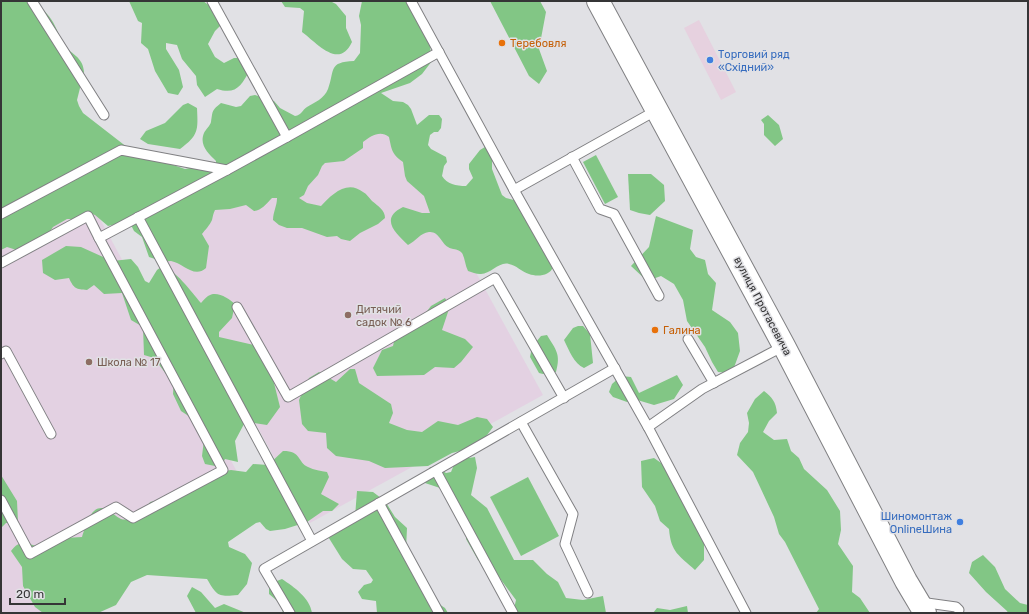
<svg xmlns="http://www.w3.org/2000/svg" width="1029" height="614" font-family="Rubik,sans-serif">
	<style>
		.commercial { fill: #e6d1df }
		.education { fill: #e3d1e2 }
		.green { fill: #82c685 }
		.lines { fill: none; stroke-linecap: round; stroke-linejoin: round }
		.service-casing { stroke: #808083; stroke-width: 11 }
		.trunk-casing { stroke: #808083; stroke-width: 24 }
		.service { stroke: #fff; stroke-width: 9 }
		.trunk { stroke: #fff; stroke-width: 22 }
		.food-dot { fill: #e8710a; stroke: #e1e1e5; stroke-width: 1.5 }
		.shop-dot { fill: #3f7fe0; stroke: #e1e1e5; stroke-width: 1.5 }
		.education-dot { fill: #8d6e63; stroke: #e1e1e5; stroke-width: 1.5 }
		.labels { text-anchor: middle; stroke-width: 3; stroke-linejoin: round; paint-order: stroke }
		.food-label { font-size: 11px; fill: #c56008; stroke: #e1e1e5; text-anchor: start }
		.shop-label { font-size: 11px; fill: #366cbe; stroke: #e1e1e5; text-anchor: start }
		.street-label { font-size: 11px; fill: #353536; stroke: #e1e1e5 }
		.education-label { font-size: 11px; fill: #785e54; stroke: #e1e1e5; text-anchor: start }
	</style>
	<rect width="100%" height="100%" fill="#e1e1e5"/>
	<!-- commercial -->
	<path class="commercial" d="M699,20L736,92L721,100L684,28Z"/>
	<!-- education -->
	<g class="education">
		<path d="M386,108L543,395L310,523L153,236Z"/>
		<path d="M87,195L242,481L52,613H1V242Z"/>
	</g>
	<!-- green -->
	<g class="green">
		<path d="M1,1H37C42,10 51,16 55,26C58,31 59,38 62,43C70,54 83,56 84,72L77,100L79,106L83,113L132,151L185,169L190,168L195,165L216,169V161C208,153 199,145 204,133C206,129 210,126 211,122C213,111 211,111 221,103L236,107L241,106L250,96L255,95L274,101L280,108L295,116C302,115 302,110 307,107C315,102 324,99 328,89C335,70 328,62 354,61L360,53L361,25L359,16L362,1H407L428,32L432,61L422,74L410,83L381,93L393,101L403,102L408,105L411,109L417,125L429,115H439L442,119L441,128L438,132H434L430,135L428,145L431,149L446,157L447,162L444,166L442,176C447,184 456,186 466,186L473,178L469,169V164L480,150L485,147L488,150L492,159V169L502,195L506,198L518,201L553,267C550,276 537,277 529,274C522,272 516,265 509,264C499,261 490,275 480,274C476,274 472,272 468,271C465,265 465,258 462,253C458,248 452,250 448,247C441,243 439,231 429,232C420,233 416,241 408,245C396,233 379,219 403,207L422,213H430L424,196L407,181L405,176L403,162C392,154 392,151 389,137C380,130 371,136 363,142V148L344,161L325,163L322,166L318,175L308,186L304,195L299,198L307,203L321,206C331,195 347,179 363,192C367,194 369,198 372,201C378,206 385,210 385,218L378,224L360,233L350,241L341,239L337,236L327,237L302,228H287L279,225L273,220C273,212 277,206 277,198H272C266,204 262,210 254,211L246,205L230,209L215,210C213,214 213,216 212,220C210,225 205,230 202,234L209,246L206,268C194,279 183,263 171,261C168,261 165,262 161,261C157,260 153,258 149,257L142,237L134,231L132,227L129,223L125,222L108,226L95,215L89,213L72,219H67L53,227L45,239L23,252L7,247L1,250Z"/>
		<path d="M129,1H203L224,16L225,21L215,31L208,44L215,57L224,63L234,58H240L250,70C241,86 236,95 217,89L205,97L197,85L196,76L182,59L177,45L166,43V49L179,70L183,87L178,95L168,93L155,71L148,49L141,43L142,23L138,21Z"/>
		<path d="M281,1H330L336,4L346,16V28L352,42C339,70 317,43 302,32L304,11L300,8L285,7Z"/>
		<path d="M490,1H540L546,12L539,49L547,71L539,84L529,76Z"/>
		<path d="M188,103L197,108C198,130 199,135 180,149L148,144L140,139L146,131L165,123L183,105Z"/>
		<path d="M768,115L779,125L783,139L775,146L764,135V124L761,120Z"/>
		<path d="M596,155L618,197L605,204L583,162Z"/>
		<path d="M628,174H651L664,185L665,201L650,215L639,213L630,210Z"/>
		<path d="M656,216L693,230L690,249L696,257L705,260L708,274L716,283L712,310L730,322L738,333L740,351L732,373L718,372L712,362L705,347L687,321L683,300L674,284L661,276L647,281L631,266L649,247Z"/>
		<path d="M66,246L81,247L112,261L131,259L138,267L145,281L149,283L157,270L161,267C175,268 192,293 201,303C203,301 205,298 208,296C216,290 229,298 235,304L232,318L219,332V337L258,346L269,363L280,407L267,425L248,422L244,424L235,441L238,462L225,459L223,463L215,466L205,464L202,456L205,432L193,419L181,411L173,394L174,378L166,374L154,358L144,355L143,327L131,320L122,293L104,294L94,285L87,290C76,289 74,289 69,278L55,280L43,273L42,260Z"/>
		<path d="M445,298L450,306L442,330L465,339L473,347L461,362L454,368L435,367L424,375L377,376L373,368L382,350L393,346L395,337L413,329L431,306Z"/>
		<path d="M578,326H583L590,334L593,363L584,368C574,364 569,350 564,340L573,328Z"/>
		<path d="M547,335C556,350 561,354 556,372L543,374L539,373L530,357L532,347L541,336Z"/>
		<path d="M350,369H355L359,383L391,404L393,413L389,423L407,430L422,432L438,421L458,425L477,417L487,419L493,427L479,446L452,453L428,466L385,468L369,461L336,456L327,448L326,433L308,431L302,424L299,400L309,378L319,372L336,382Z"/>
		<path d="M677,375L683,385L674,399L654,405L634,399L627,402L613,397L609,392L612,384L621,376L631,377L639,393Z"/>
		<path d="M764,391C772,397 776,402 777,413L769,421L763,432L774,440L787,439L791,451L799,458L804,469L827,490L840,511L841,530L838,544L853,566L852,592L860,598L870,613H816L819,609L785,542L779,534L774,517L753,472L737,455L740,443L748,432L749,423L747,413L755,399Z"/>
		<path d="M283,451C302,451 297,462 308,467C314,470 321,471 327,472L329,477L321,494L339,504L332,511H323L307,522L285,529L270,531L266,529L260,522L256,523L228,542L229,547L245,554L252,563L247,584L238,595C218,597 217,596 207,579L147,575L131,582L116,605L98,613H43L35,607L23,586L22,567L11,551C20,539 26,543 39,547L47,539L82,537C86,526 91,501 108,510C112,512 116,517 121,519C127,521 137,517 143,516L150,502L163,499L225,471L231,470L246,472L253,464L268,465Z"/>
		<path d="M475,457L477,468L471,495L487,508L514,560H533L547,574L558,582L566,598L583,600L603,596L606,613H513L516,600L493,569L478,560L466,539V519L446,490L422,482L430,467H437L446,473L451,472L456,460Z"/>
		<path d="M654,458L664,465L671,480L683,495L704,534V560L695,570C679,555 671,553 669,529L660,521L655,506L642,487L641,461Z"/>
		<path d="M1,475L17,501L18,522L6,523L1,528Z"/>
		<path d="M528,477L559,536L521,556L490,497Z"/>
		<path d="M357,491L373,492L385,501L395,517L407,528L406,549L433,600L445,608L448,613H377L376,601L362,599L358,592L364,585L371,583L373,580L366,570L353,569L342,559L327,535L355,517Z"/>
		<path d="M983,555L995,567L1005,589L1020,603L1028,605V613H1008L1007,611L986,592L969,573L972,562Z"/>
		<path d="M282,579C294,587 310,598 312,613H283L281,604L269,594V584Z"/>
		<path d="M192,587L201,592L215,608L224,604L246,613H196L187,596Z"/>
		<path d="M687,606L688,613H653L657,608L670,610Z"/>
	</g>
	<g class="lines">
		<!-- service casing -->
		<g class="service-casing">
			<g id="service">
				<path d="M32,1L104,115"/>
				<path d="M212,1L287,137L439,52"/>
				<path d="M411,1L514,190L648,427L746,613"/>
				<path d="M572,157L600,209L614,214L659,296"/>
				<path d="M514,190L657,110"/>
				<path d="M1,214L121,150L227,170L287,137"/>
				<path d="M138,217L312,541"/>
				<path d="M1,263L88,216L99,238L227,170"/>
				<path d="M237,307L288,397L495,278L564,398"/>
				<path d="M688,339L714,383"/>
				<path d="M1,354L6,351L51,434"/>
				<path d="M521,422L573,514L565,544L588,593"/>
				<path d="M648,427L702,389L784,346"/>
				<path d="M436,471L513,613"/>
				<path d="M1,500L30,554L116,507L133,518L223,470L99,238"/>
				<path d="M379,503L439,613"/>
				<path d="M920,602L956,607L959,610"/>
				<path d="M290,613L264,569L615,368"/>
			</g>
		</g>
		<!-- trunk casing -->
		<g class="trunk-casing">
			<path id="trunk" d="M598,1L784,346L906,581L925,613"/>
		</g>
		<!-- service -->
		<use href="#service" class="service"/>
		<!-- trunk -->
		<use href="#trunk" class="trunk"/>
	</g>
	<!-- markers -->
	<g class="food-dot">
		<circle cx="502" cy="43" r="4"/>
		<circle cx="655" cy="330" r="4"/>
	</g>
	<g class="shop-dot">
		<circle cx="710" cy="60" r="4"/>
		<circle cx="960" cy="522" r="4"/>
	</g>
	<g class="education-dot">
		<circle cx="348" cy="315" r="4"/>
		<circle cx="89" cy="362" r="4"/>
	</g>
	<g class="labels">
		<!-- food labels -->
		<g class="food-label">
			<text x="510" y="47">Теребовля</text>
			<text x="663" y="334">Галина</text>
		</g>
		<!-- shop labels -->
		<g class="shop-label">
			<text x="718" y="58">Торговий ряд<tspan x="718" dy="13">«Східний»</tspan></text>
			<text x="952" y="520" text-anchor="end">Шиномонтаж<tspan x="952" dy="13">OnlineШина</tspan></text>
		</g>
		<!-- street labels -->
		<g class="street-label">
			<text transform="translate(763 306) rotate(62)" y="4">вулиця Протасевича</text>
		</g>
		<!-- education labels -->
		<g class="education-label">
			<text x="356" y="313">Дитячий<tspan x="356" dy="13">садок № 6</tspan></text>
			<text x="97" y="366">Школа № 17</text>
		</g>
	</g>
	<!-- border -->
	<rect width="1029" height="614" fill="none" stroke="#353536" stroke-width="4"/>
	<!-- scale -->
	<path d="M10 598v6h55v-6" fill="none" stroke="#353536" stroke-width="2"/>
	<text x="16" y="598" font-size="12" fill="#353536" stroke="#e1e1e5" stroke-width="3" paint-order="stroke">20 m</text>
</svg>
